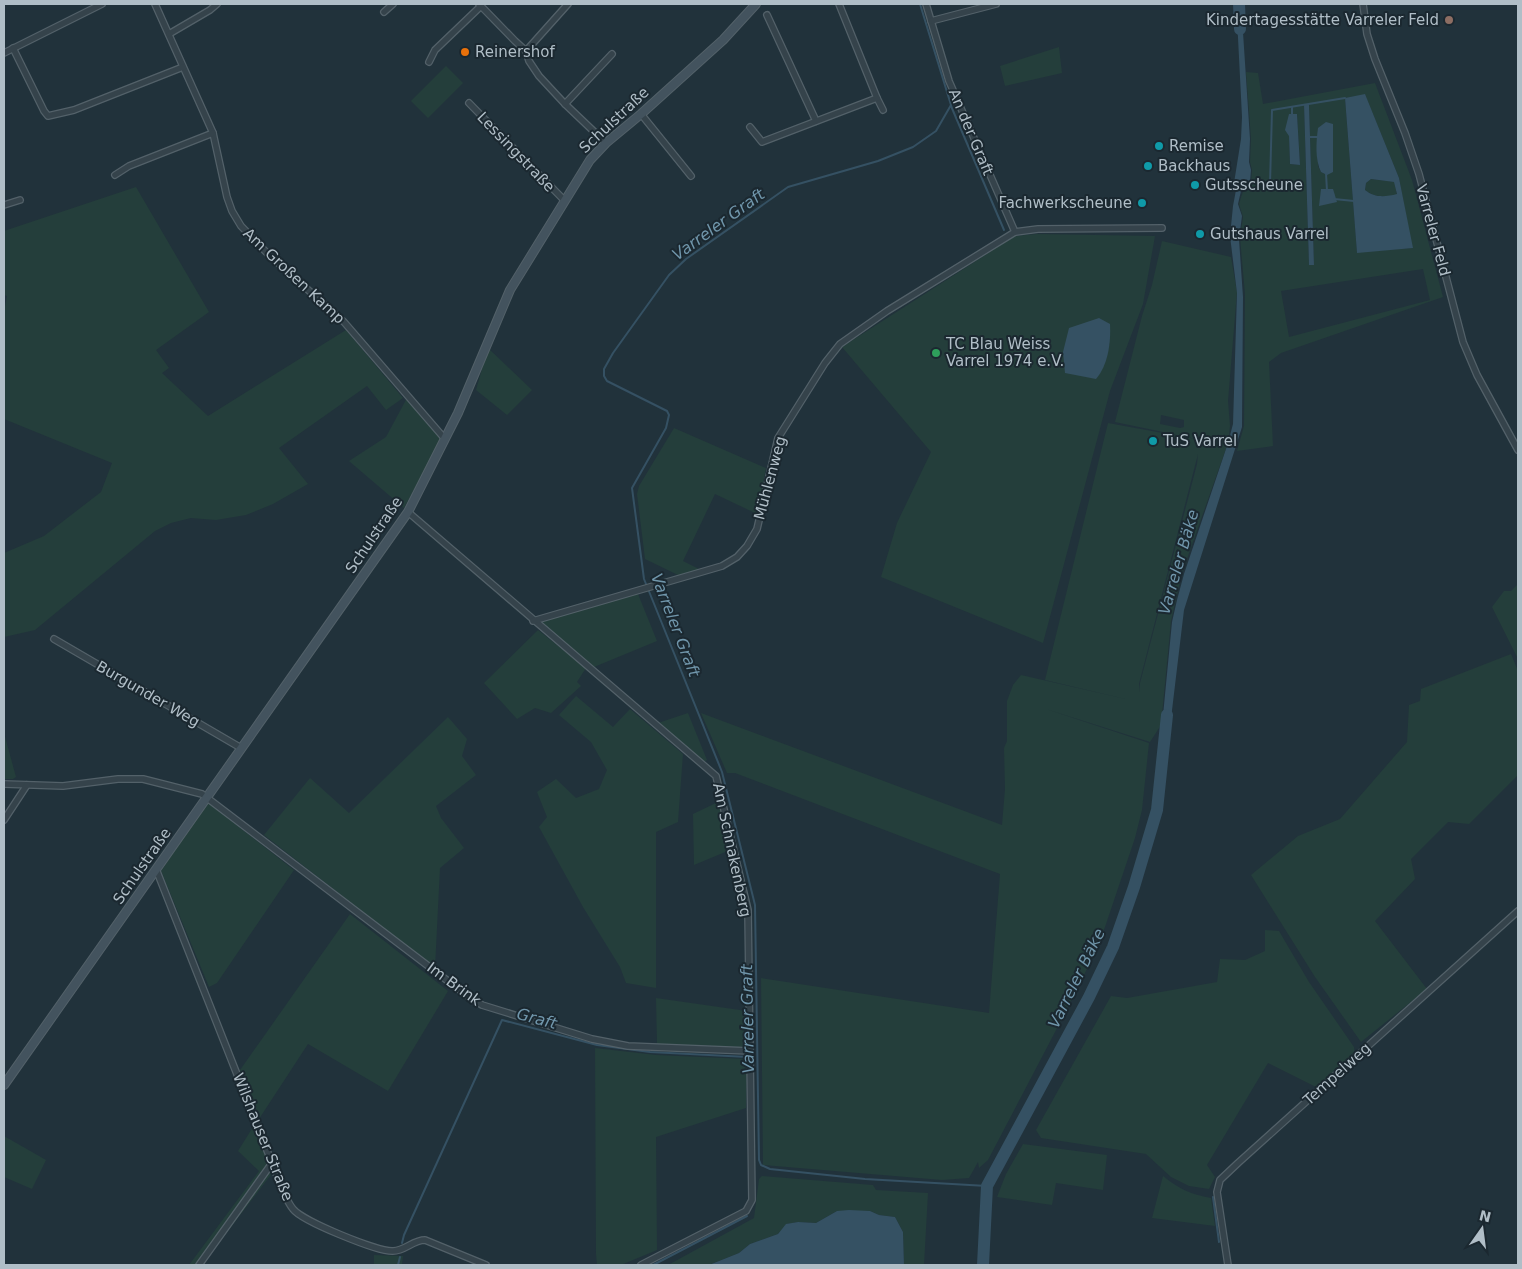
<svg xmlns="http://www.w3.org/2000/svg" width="1522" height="1269" font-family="'DejaVu Sans',sans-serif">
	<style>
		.green { fill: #243e3b; fill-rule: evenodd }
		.water { fill: #355163; fill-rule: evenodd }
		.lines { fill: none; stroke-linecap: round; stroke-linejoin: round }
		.stream { stroke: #355163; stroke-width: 2 }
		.river { stroke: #355163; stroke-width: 12 }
		.street-casing { stroke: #536169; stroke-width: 8 }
		.secondary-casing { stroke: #536169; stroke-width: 10 }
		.street { stroke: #35434b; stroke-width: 5.5 }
		.secondary { stroke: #43535e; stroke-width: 8 }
		.education-dot { fill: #8d6e63; stroke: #1b2830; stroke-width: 2 }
		.food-dot { fill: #e8710a; stroke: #1b2830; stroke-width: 2 }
		.culture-dot { fill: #0f9aa8; stroke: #1b2830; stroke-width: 2 }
		.leisure-dot { fill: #2e9e5b; stroke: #1b2830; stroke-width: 2 }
		.labels { text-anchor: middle; stroke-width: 4; stroke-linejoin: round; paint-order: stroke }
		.poi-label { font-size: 15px; fill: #b0bec7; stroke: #1b2830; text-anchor: start }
		.street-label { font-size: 15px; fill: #b0bec7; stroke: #1b2830 }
		.water-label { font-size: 16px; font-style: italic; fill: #7096ab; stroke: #1b2830 }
	</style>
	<rect width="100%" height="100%" fill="#21323b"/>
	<!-- green -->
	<g class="green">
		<path d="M1059,47L1062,73L1005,86L1000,66Z"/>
		<path d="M446,66L463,83L428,118L411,101Z"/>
		<path d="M1246,72L1258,73L1263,104L1375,83L1412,180L1443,297L1281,353L1269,362L1273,446L1237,451L1244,426L1245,294L1240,238L1243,217L1239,204L1243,191L1251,182L1252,170L1250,162L1251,139ZM1365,95L1399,178L1412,248L1357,252L1345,98ZM1309,104L1314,265L1309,264L1304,105ZM1297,114L1300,164V165L1290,164L1289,136ZM1318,128L1327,175L1321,172L1318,166ZM1423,269L1430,300L1289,337L1281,291Z"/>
		<path d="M1371,179L1395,182L1397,195C1384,197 1375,198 1365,190L1366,183Z"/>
		<path d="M136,187L209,312L156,350L169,368L162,373L208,416L346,330L403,398L386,410L367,386L279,448L308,484L273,504L246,515L216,520L191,518L171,523L155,531L35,630L4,637V553L44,536L101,492L112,463L4,419V311L7,296L4,295V231Z"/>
		<path d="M1037,234L1155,236L1143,304L1110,391L1043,643L881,577L897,523L931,452L842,347L1015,236Z"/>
		<path d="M1162,241L1231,257L1237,292L1228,401L1230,426L1228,443L1182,573L1171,621L1161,725L1150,742L1046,709L1149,743L1142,810L1135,838L1105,927L1089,965L1054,1034L988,1160L979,1168L978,1162L969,1178L942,1180L763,1165L761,978L989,1013L1000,874L735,773H727L701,713L1002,825L1005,789L1004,748L1007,741V701L1013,685L1021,675L1130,700L1045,680L1108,423L1201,440L1115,422L1142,316L1152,285ZM1161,415L1184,420V427L1180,428L1160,424ZM1198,454L1197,464L1140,683L1139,692V684Z"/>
		<path d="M488,348L532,390L507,415L476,390Z"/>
		<path d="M407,398L442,439L404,508L349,461L386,437Z"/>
		<path d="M674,428L766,468L757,514L715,494L683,561L701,570L680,576L645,559L637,494L639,486Z"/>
		<path d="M1518,584V659L1492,607L1504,591H1511Z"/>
		<path d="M638,594L657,641L594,667L539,621Z"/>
		<path d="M538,630L586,668L577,682L581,686L551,713L535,708L517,719L484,683Z"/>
		<path d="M1511,654L1518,671V775L1469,824L1448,822L1411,859L1415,879L1375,921L1427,989L1361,1042L1315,977L1251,875L1298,836L1340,819L1407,742L1409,705L1420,701L1421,689Z"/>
		<path d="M576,696L613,727L630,709L683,754L678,822L656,832V988L626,983L620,967L583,907L539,827L547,817L537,792L556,779L576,798L599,789L607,770L591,742L559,715Z"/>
		<path d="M688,713L707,760L704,762L658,723Z"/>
		<path d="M448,717L467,739L462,756L476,775L436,806L441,818L464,848L440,868L435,968L264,835L310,778L349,813Z"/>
		<path d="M4,733L16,777L13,779H4Z"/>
		<path d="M720,801L730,850L694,865L693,814Z"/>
		<path d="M207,802L294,870L217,983L209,987L161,871Z"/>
		<path d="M350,914L448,991L388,1091L308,1044L259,1119L240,1070Z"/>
		<path d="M1265,930L1279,931L1309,982L1354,1047L1355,1055L1318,1088L1268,1063L1207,1165L1215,1177L1209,1189L1189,1186L1171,1177L1146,1154L1041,1138L1036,1130L1111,996L1127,998L1217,982L1220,959L1245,960L1265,951Z"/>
		<path d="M656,998L747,1011L748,1041L743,1047L657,1044Z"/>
		<path d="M595,1048L656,1055L747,1059L746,1108L656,1137L657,1250L621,1265H597L596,1254Z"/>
		<path d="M253,1127L273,1172L202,1265H189L259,1171L238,1151Z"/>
		<path d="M4,1136L46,1160L32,1189L4,1177Z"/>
		<path d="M1023,1144L1107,1155L1103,1190L1056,1183L1052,1205L997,1197L1006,1174Z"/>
		<path d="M762,1176L873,1185L876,1190L928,1193L924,1265H904L903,1232L895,1217L879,1215L870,1211H837L816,1223L798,1222L787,1224L778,1234L750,1244L739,1253L709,1265H668L754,1218L759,1179Z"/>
		<path d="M1163,1176C1179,1189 1190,1194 1211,1198L1215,1226L1152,1218Z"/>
		<path d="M374,1255L403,1256L402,1265H374Z"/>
	</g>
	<!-- water -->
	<g class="water">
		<path d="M1239,13L1242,17L1250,139L1249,162L1251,170L1250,182L1241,191L1238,204L1242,216L1239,239L1243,297L1242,427L1184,610L1170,727L1165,732L1162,726L1172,622L1177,600L1184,574L1228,443L1233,424L1237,293L1230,236L1233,206L1236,190L1234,183L1241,139L1242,117L1237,18Z"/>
		<path d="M1365,94L1399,178L1413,248L1357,253L1345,98ZM1371,179L1394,182L1397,194C1385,197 1375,198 1365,190L1366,183Z"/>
		<path d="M1309,104L1314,265H1309L1304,105Z"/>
		<path d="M1289,114H1297L1300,165L1290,164L1289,136L1285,130Z"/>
		<path d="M1326,122L1333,124V172L1327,175L1321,172C1315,160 1316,142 1318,128Z"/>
		<path d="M1321,189H1333L1337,202L1319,206Z"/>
		<path d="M1099,318L1110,324C1111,343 1108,365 1096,379L1065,373L1063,352L1069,328Z"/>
		<path d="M849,1210L870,1211L879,1215L895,1217L903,1232L904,1265H709L739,1253L750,1244L778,1234L786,1224L798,1222L816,1223L837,1211Z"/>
	</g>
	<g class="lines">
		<!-- stream -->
		<g class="stream">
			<path d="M920,4L951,105L936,131L913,147L878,161L788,187L686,259L669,275L613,353L604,369V376L607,381L667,411L669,415L666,428L632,488L644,579L722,772L755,905L759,1160L761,1165L770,1169L865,1179L987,1186"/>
			<path d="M951,106L1004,230"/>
			<path d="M1292,107V114"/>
			<path d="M1310,137H1319"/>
			<path d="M1326,173L1327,191"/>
			<path d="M1270,184L1272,110L1345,98"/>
			<path d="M1334,199L1354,201"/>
			<path d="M1213,1197L1219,1242"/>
			<path d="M402,1243L404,1235L502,1020L597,1045L650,1052L748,1057"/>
			<path d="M398,1265L400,1257"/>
			<path d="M653,1265L747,1216"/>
		</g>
		<!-- river -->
		<g class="river">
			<path d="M1239,4L1240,29"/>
			<path d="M983,1265L987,1186L1089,997L1113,947L1134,887L1157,810L1167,715"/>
		</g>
		<!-- street casing -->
		<g class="street-casing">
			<g id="street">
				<path d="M155,4L213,133L227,197L232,211L241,226L268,254L344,322L445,439"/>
				<path d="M479,4L515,41L526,51L529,61L539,76L565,104L606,143"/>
				<path d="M926,4L949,81L1015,232"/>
				<path d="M1363,4L1367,34L1375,59L1405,133L1419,174L1463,342L1477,375L1518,450"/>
				<path d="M384,12L393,4"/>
				<path d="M767,15L816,121"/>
				<path d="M931,21L996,4"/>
				<path d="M169,34L210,10L217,4"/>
				<path d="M13,48L44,111L48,116L74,110L183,67"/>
				<path d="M526,51L568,4"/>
				<path d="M4,53L102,4"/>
				<path d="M429,62L435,50L481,6"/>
				<path d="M877,98L883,110"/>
				<path d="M469,103L564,200"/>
				<path d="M565,104L612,54"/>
				<path d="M641,114L691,176"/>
				<path d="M750,127L762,142L877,98L839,4"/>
				<path d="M115,175L129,166L213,133"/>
				<path d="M4,205L20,200"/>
				<path d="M408,512L716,776L748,910L752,1200L746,1211L641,1265"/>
				<path d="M533,621L722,566L737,557L747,546L757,529L778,438L825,363L840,344L887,311L1015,232L1038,229L1162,228"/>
				<path d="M54,639L241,748"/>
				<path d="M4,784L63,786L118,779H143L202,794L469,997L482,1005L592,1039L628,1046L750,1051"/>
				<path d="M4,820L27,785"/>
				<path d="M156,869L272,1163C278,1177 284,1198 293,1209C302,1221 378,1252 393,1251C405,1251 413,1240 425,1240L486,1265"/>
				<path d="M199,1265L272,1163"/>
				<path d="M1228,1265L1217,1192L1220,1180L1238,1163L1518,911"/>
			</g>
		</g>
		<!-- secondary casing -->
		<g class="secondary-casing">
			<path id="secondary" d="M4,1085L408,512L458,413L510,290L590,160L606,143L641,114L723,40L756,4"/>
		</g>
		<!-- street -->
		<use href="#street" class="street"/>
		<!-- secondary -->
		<use href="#secondary" class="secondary"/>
	</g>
	<!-- markers -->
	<circle class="education-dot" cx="1449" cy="20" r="5"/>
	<circle class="food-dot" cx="465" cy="52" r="5"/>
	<g class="culture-dot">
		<circle cx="1159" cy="146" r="5"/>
		<circle cx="1148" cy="166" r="5"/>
		<circle cx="1195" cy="185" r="5"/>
		<circle cx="1142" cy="203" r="5"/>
		<circle cx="1200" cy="234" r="5"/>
		<circle cx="1153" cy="441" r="5"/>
	</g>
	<circle class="leisure-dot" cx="936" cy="353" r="5"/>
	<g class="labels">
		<!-- poi labels -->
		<g class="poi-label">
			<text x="1439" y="25" text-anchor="end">Kindertagesstätte Varreler Feld</text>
			<text x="475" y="57">Reinershof</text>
			<text x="1169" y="151">Remise</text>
			<text x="1158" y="171">Backhaus</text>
			<text x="1205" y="190">Gutsscheune</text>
			<text x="1132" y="208" text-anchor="end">Fachwerkscheune</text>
			<text x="1210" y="239">Gutshaus Varrel</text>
			<text x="946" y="349">TC Blau Weiss<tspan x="946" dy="17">Varrel 1974 e.V.</tspan></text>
			<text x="1163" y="446">TuS Varrel</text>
		</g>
		<!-- street labels -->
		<g class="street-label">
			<text transform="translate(614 120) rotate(-43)" y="5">Schulstraße</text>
			<text transform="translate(971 132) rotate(67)" y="5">An der Graft</text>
			<text transform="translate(516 152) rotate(46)" y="5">Lessingstraße</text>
			<text transform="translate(1433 230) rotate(75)" y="5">Varreler Feld</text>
			<text transform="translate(294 276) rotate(43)" y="5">Am Großen Kamp</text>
			<text transform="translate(770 478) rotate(-75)" y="5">Mühlenweg</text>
			<text transform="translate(374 535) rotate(-56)" y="5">Schulstraße</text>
			<text transform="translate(148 694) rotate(30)" y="5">Burgunder Weg</text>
			<text transform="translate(732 850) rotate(78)" y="5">Am Schnakenberg</text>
			<text transform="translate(142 866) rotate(-55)" y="5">Schulstraße</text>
			<text transform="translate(454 984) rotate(36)" y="5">Im Brink</text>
			<text transform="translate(1337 1074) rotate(-42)" y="5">Tempelweg</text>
			<text transform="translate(263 1137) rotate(68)" y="5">Wilshauser Straße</text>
		</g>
		<!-- water labels -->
		<g class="water-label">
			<text transform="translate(718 224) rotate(-36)" y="6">Varreler Graft</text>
			<text transform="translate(1178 562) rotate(-74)" y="6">Varreler Bäke</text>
			<text transform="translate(676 625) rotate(69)" y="6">Varreler Graft</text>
			<text transform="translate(1076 978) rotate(-64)" y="6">Varreler Bäke</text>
			<text transform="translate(537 1018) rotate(15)" y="6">Graft</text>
			<text transform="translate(747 1019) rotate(-91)" y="6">Varreler Graft</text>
		</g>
	</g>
	<!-- border -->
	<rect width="1522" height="1269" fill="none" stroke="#b0bec7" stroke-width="10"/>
	<!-- north arrow -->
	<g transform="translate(1482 1229) rotate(14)" stroke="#1b2830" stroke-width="4" paint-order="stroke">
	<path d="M0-4L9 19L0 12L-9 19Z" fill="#b0bec7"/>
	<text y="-8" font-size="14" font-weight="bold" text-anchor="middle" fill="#b0bec7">N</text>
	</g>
</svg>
